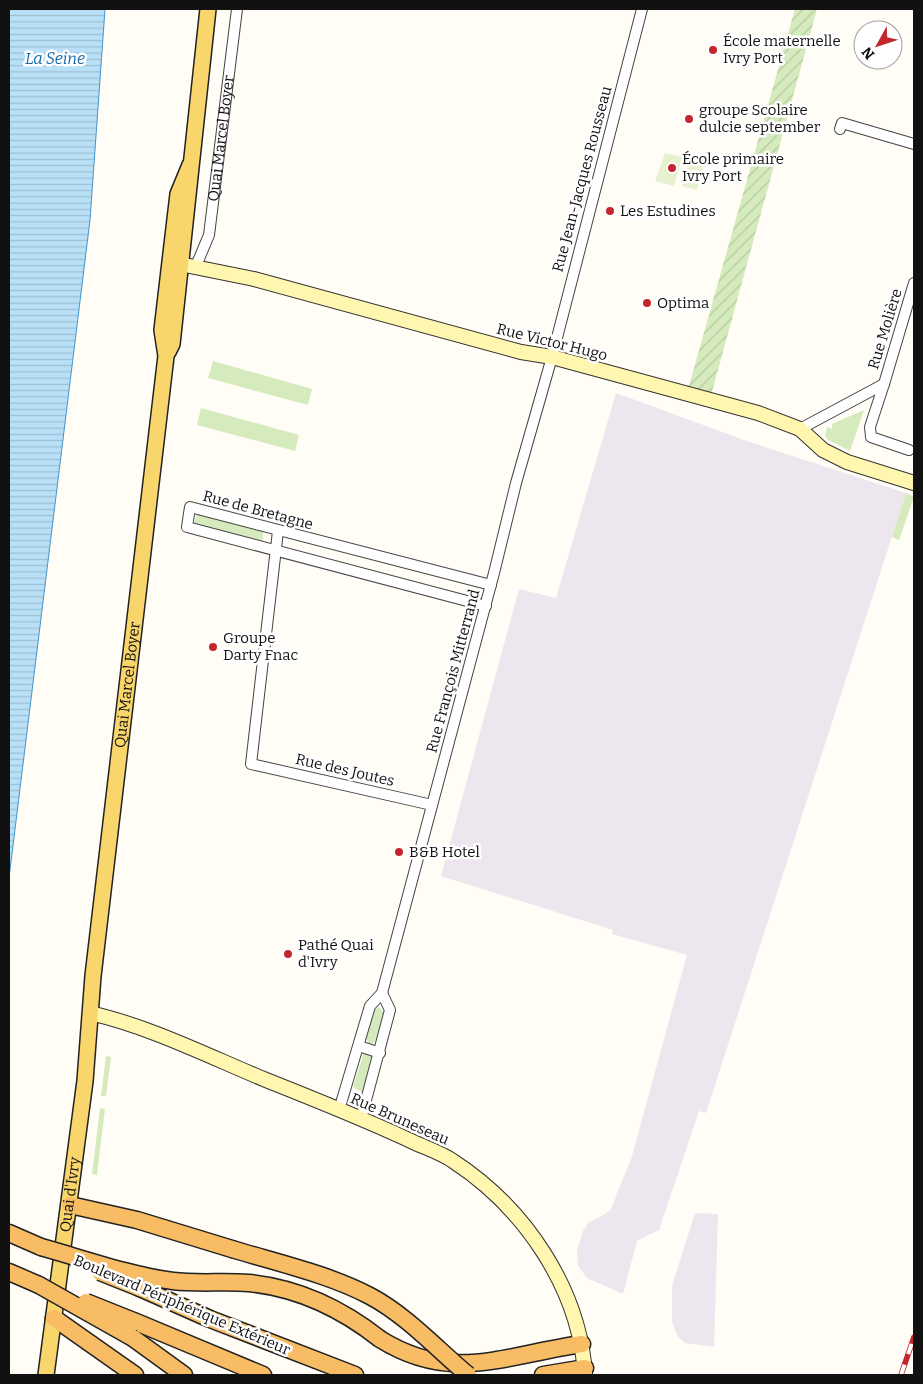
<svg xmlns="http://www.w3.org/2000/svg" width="923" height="1384" font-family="Bitter,serif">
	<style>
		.industrial { fill: #eee6ef }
		.grass { fill: #d5ebbd }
		.garden { fill: url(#garden-furrows) }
		.pitch { fill: #e6f2cf }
		.water { fill: url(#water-rules); stroke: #3f96cf }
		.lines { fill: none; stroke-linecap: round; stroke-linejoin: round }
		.minor-casing { stroke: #444; stroke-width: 12 }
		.secondary-casing { stroke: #333; stroke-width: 16 }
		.primary-casing { stroke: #222; stroke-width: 18 }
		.trunk-casing { stroke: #222; stroke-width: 19 }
		.minor { stroke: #fff; stroke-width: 10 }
		.secondary { stroke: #fff6b0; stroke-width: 14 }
		.primary { stroke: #f9d66b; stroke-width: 15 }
		.trunk { stroke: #f7bc64; stroke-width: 16 }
		.rail-casing { stroke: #c4262e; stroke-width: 5.5 }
		.rail { stroke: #fff; stroke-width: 4; stroke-dasharray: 11; stroke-linecap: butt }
		.trunk-bridge-casing { stroke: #222; stroke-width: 19; stroke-linecap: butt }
		.trunk-bridge { stroke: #f7bc64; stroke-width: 16 }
		.poi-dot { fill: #c4262e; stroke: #fff; stroke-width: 2 }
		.labels { text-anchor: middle; stroke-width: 5; stroke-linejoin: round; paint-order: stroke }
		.poi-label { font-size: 15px; fill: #111; stroke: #fff; text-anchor: start }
		.street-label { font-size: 15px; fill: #111; stroke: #fff }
		.water-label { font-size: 16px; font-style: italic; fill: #1768a6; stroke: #fff }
	</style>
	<defs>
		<pattern id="garden-furrows" width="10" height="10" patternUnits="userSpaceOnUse" patternTransform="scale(1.25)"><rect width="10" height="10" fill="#d5ebbd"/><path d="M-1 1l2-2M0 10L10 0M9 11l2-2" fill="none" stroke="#b6c8a1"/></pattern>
		<pattern id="water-rules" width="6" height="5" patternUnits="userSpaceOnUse" patternTransform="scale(1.25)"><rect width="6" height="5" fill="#b9e0f7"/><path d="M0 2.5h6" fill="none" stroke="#9ebfd3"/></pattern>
	</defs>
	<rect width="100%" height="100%" fill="#fffdf5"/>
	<!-- industrial -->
	<g class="industrial">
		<path d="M616,393L747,441L906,493L706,1113L699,1111L659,1230L637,1241L623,1294L587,1278L578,1266L577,1251L583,1231L588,1223L610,1211L632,1156L687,955L612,934L613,930L441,876L519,589L556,598Z"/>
		<path d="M695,1213L718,1214L714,1347L685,1343L678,1337L672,1322V1286Z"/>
	</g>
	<!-- grass -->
	<g class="grass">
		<path d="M213,361L312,389L308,405L208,378Z"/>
		<path d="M201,408L299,435L295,451L197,425Z"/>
		<path d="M864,410L850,451L828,440L825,436L827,427L832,429V424Z"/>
		<path d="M906,493L914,497L899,540L892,537Z"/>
		<path d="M197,513L263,531V541L260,542L195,526L194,523Z"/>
		<path d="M379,1007L384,1013L375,1042L370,1044L366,1039L373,1011Z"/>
		<path d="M364,1052L372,1054L373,1058L362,1092L353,1087Z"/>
		<path d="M106,1056L111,1057L106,1096H101Z"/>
		<path d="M100,1108L105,1109L97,1175L92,1174Z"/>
	</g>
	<!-- garden -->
	<path class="garden" d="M795,9H817L710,399L687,393Z"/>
	<!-- pitch -->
	<g class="pitch">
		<path d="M665,153L682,157L674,186L655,181Z"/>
		<path d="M689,162L703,166L697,190L682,186Z"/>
	</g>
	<!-- water -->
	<path class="water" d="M9,9H105L90,220L9,878Z"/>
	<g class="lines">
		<!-- minor casing -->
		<g class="minor-casing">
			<g id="minor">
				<path d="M840,129L842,123L914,144"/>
				<path id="s1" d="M196,266L209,235L237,9"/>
				<path d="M884,384L870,427L871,437L909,450"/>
				<path d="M800,429L884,384L914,283"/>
				<path d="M278,531L251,764L432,805"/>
				<path d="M486,606L187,527L190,507L491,585"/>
				<path d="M359,1046L380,1053"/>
				<path d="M339,1110L370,1006L382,993L494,573L516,483L552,357L642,9"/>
				<path d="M361,1119L390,1010L382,993"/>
			</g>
		</g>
		<!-- secondary casing -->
		<g class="secondary-casing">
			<g id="secondary">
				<path d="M170,262L254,279L521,352L552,357L758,413L800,429L823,450L847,462L914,483"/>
				<path d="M90,1013C151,1027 208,1056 266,1080C314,1099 362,1118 409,1140C423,1147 440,1152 453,1161C525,1208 580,1289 585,1375"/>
			</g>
		</g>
		<!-- primary casing -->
		<g class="primary-casing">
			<g id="primary">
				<path d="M168,352L172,344L208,9"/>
				<path id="s2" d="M46,1375L85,1081L93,976L166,356L162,330L178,194L190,165"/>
			</g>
		</g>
		<!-- trunk casing -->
		<g class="trunk-casing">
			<g id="trunk">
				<path d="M70,1205L137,1220L232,1249"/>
				<path d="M9,1233L41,1247"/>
				<path d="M9,1272L39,1285"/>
				<path d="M140,1288L210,1319L355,1375"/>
				<path d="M54,1318L135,1375"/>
				<path d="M136,1322L263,1375"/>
				<path d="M133,1338L184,1375"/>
				<path d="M380,1339C452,1384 504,1355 582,1344"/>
				<path d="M543,1375L585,1368"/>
			</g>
		</g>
		<!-- minor -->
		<use href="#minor" class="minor"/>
		<!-- secondary -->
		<use href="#secondary" class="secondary"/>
		<!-- primary -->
		<use href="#primary" class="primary"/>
		<!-- trunk -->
		<use href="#trunk" class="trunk"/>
		<!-- rail casing -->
		<g class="rail-casing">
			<path id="rail" d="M901,1375L914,1337"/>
		</g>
		<!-- rail -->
		<use href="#rail" class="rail"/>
		<!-- trunk-bridge casing -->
		<g class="trunk-bridge-casing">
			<g id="trunk-bridge">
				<path d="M41,1247C81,1258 132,1276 173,1281C198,1284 224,1281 249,1283C298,1288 342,1309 380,1339"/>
				<path d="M232,1249C278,1263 328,1274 370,1296C406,1315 437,1349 468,1375"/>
				<path d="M100,1272L140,1288"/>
				<path d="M39,1285L133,1338"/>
				<path d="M86,1302L136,1322"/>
			</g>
		</g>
		<!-- trunk-bridge -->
		<use href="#trunk-bridge" class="trunk-bridge"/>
	</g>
	<!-- markers -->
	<g class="poi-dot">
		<circle cx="713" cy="50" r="5"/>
		<circle cx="689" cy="119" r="5"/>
		<circle cx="672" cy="168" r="5"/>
		<circle cx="610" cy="211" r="5"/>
		<circle cx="647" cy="303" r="5"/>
		<circle cx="213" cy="647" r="5"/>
		<circle cx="399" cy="852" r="5"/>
		<circle cx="288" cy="954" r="5"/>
	</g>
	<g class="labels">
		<!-- poi labels -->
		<g class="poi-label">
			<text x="723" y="46">École maternelle<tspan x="723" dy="17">Ivry Port</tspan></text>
			<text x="699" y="115">groupe Scolaire<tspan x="699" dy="17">dulcie september</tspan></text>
			<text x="682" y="164">École primaire<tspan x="682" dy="17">Ivry Port</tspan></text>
			<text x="620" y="216">Les Estudines</text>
			<text x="657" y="308">Optima</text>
			<text x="223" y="643">Groupe<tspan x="223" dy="17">Darty Fnac</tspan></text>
			<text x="409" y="857">B&amp;B Hotel</text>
			<text x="298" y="950">Pathé Quai<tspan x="298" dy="17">d'Ivry</tspan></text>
		</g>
		<!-- street labels -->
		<g class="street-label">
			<text dy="5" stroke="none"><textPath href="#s1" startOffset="131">Quai Marcel Boyer</textPath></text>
			<text transform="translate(582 179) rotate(-75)" y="5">Rue Jean-Jacques Rousseau</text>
			<text transform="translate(885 329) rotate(-73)" y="5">Rue Molière</text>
			<text transform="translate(552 342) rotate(14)" y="5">Rue Victor Hugo</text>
			<text transform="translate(258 510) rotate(15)" y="5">Rue de Bretagne</text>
			<text transform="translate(453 671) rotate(-75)" y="5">Rue François Mitterrand</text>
			<text dy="5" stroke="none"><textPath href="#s2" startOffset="695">Quai Marcel Boyer</textPath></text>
			<text transform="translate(345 770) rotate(13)" y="5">Rue des Joutes</text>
			<text transform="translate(400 1119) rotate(24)" y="5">Rue Bruneseau</text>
			<text dy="5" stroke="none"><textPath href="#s2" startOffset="182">Quai d'Ivry</textPath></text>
			<text transform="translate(182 1305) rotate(23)" y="5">Boulevard Périphérique Extérieur</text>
		</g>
		<!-- water labels -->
		<g class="water-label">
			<text x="55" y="64">La Seine</text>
		</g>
	</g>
	<!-- border -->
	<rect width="923" height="1384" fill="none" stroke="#111111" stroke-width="20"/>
	<!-- north arrow -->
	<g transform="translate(878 45) rotate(230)"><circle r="24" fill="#ffffff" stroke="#a0a0a0"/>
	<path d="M0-4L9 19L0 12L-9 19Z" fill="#c4262e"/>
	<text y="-8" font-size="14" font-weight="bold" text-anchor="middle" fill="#111111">N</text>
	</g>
</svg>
